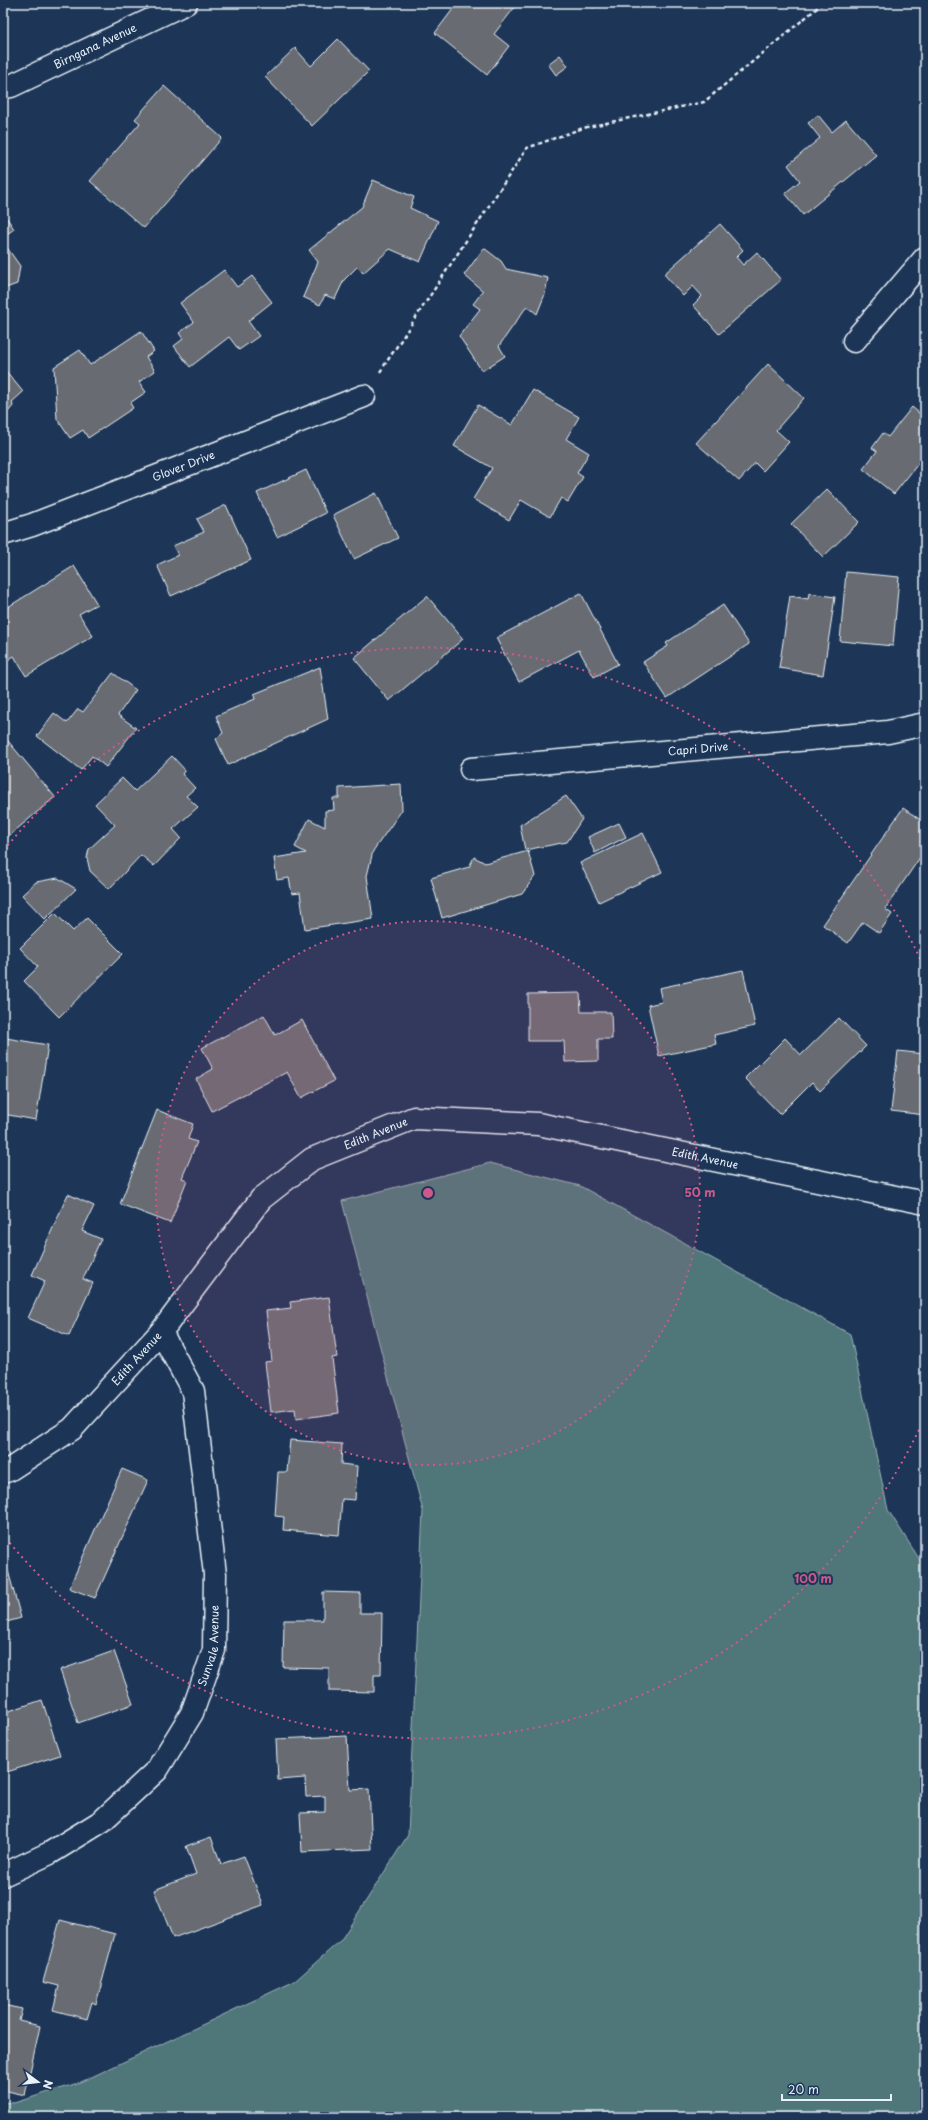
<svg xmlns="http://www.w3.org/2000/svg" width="928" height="2120" font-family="'Playpen Sans',sans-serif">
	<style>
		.green { fill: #507679; stroke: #9cb4b8 }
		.building { fill: #676c72; stroke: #e8f1f8 }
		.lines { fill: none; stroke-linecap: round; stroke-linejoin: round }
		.minor-casing { stroke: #e8f1f8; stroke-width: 25 }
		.path { stroke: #e8f1f8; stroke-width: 2.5; stroke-dasharray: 4 3; stroke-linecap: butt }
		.minor { stroke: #1d3557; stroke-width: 22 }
		.ring { fill: none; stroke: #cd598a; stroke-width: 2; stroke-dasharray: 2 4 }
		.labels { text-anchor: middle; stroke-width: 4; stroke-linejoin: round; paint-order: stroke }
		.street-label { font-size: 11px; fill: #e8f1f8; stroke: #1d3557 }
		.centre { fill: #cd598a; stroke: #1d3557; stroke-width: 2 }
		.ring-label { font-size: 12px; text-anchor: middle; font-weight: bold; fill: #cd598a; stroke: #1d3557; stroke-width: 4; stroke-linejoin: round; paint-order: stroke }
	</style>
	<rect width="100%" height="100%" fill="#1d3557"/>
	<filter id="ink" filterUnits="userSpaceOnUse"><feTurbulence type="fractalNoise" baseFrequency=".025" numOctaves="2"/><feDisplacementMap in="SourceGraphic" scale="8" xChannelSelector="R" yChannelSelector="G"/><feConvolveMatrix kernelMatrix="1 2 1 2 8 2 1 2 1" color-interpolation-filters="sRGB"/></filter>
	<g filter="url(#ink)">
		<!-- green -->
		<path class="green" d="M490,1163L580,1186L850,1334L888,1510L925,1568V2117H3V2102L14,2103L81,2082L295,1981L341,1940L408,1835L423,1511L342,1201Z"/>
		<!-- building -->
		<g class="building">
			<path d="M453,3H518L494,34L509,46L487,75L435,33L456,5Z"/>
			<path d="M588,3H599L593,8Z"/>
			<path d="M338,39L369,71L312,126L265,77L295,48L311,66Z"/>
			<path d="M560,55L568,66L556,75L548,64Z"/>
			<path d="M164,86L222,138L144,228L90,181L140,123L135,119Z"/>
			<path d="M818,115L832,132L846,120L876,155L803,215L785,193L800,181L788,165L820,138L808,123Z"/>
			<path d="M373,180L414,197L410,208L438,221L420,262L390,249L363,273L357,267L344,280L335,299L325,295L320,305L303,297L318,262L309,250L362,207Z"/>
			<path d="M3,212L14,229L3,237Z"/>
			<path d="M720,224L743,250L736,257L743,265L757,252L781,280L719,334L693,305L702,296L693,286L683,296L664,274Z"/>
			<path d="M3,242L20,266L17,284L3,289Z"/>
			<path d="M484,248L501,261L506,269L548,278L545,294L537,314L527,306L499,346L505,356L482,371L459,336L480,309L473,304L483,291L464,275Z"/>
			<path d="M224,270L237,287L252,276L272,302L248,321L259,336L239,350L229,337L190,367L174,346L183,339L179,333L194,322L180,303Z"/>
			<path d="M141,331L154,351L146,357L155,371L139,382L146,392L130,403L133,408L88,438L83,430L70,438L57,419L54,367L80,350L90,365Z"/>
			<path d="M768,364L804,398L776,430L789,442L763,471L755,463L739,481L696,443Z"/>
			<path d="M6,371L23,392L12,402L13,406L3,418V374Z"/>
			<path d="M533,390L579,417L566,439L589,453L577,473L583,477L568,502L561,498L550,517L521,500L509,520L473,499L492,468L454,446L478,405L512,425Z"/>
			<path d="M912,407L925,418V455L894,494L863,469L877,451L872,448L883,433L888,437Z"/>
			<path d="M306,470L326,513L277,537L257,493Z"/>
			<path d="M827,489L859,522L823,557L791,524Z"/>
			<path d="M376,493L398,538L354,559L333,515Z"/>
			<path d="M226,505L251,560L171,596L157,565L178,555L173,546L204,532L197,519Z"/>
			<path d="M74,566L97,604L79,614L93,636L26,676L14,656L3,663V610Z"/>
			<path d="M846,572L899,577L893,646L840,641Z"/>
			<path d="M581,593L618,664L594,677L579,650L519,682L496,638Z"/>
			<path d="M809,593L835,597L823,675L779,668L790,596L808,599Z"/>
			<path d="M427,596L463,639L389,701L354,658Z"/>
			<path d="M723,605L749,644L667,698L643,662L668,646L666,643Z"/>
			<path d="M320,667L328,719L228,765L216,739L223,733L216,716L255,699L254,694Z"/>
			<path d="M113,673L136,690L118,715L136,728L106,767L92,756L81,770L37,736L54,713L67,723L78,709L83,712Z"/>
			<path d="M3,735L55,797L4,840L3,839Z"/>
			<path d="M172,756L185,770L182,774L195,788L186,796L198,807L173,829L181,838L154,866L141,855L109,889L90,871L87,858L89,849L115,825L95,804L122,778L135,791Z"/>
			<path d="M401,784L402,810L373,851L367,876L373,919L305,929L300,893L292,894L289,878L277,880L274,858L306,853L295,847L309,819L325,827V811L334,810L333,798H339V788Z"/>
			<path d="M566,796L582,819L567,842L525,850L520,825Z"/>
			<path d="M903,808L925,823V850L885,909L892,914L879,933L863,922L848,943L823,925Z"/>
			<path d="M619,823L626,837L595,853L588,837Z"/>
			<path d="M643,833L662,872L599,902L580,863Z"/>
			<path d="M528,851L535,876L522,894L442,918L431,878L469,867L474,857L485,863Z"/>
			<path d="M58,878L76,889L45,919L22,895L36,882Z"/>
			<path d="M55,913L73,931L87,918L123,954L59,1017L24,981L38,967L20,948Z"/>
			<path d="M743,970L755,1026L714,1035L716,1044L659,1056L648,1005L662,1002L659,988Z"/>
			<path d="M580,993L581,1012H611L612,1039H598V1061L565,1062L564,1041H528V994Z"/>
			<path d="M264,1015L275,1035L302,1020L334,1081L301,1098L287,1072L212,1111L196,1079L213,1069L202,1048Z"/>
			<path d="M839,1018L866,1046L820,1091L812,1082L780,1114L745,1078L785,1038L801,1055Z"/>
			<path d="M6,1038L48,1045L36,1120L3,1114V1044H5Z"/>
			<path d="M898,1051L925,1054V1115L891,1111Z"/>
			<path d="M157,1110L193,1124L188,1139L197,1142L182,1178L187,1180L170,1223L120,1204Z"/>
			<path d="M68,1194L94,1206L82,1231L101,1239L83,1279L93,1283L69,1336L28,1318L45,1281L32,1275Z"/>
			<path d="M329,1297L337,1357L332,1358L339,1413L296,1419L295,1409L271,1412L265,1362L272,1361L266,1311L291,1308L290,1302Z"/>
			<path d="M290,1440L342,1444L341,1464L357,1466L355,1500L342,1499L339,1535L283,1530L284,1517L275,1516L278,1472H287Z"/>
			<path d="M122,1469L148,1480L95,1598L69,1588Z"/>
			<path d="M7,1567L21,1618L3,1623V1568Z"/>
			<path d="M323,1592L360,1593V1613H382L381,1675H374V1692L329,1691V1668L283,1667L284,1620H323Z"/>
			<path d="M114,1651L133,1704L78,1723L60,1670Z"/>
			<path d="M42,1700L60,1755L7,1772L3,1761V1713Z"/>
			<path d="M347,1736L350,1790L369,1789L372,1849L302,1852L300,1813L325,1812V1796L306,1797L305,1778L278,1780L276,1739Z"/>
			<path d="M211,1837L221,1864L244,1856L263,1905L173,1938L154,1890L196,1874L186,1846Z"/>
			<path d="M60,1920L115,1934L96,2004L92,2002L87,2019L53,2010L59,1986L43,1982Z"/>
			<path d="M3,2005L22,2009L19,2021L40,2026L25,2095L3,2090Z"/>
		</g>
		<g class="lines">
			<!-- minor casing -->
			<g class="minor-casing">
				<g id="minor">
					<path id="s1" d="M3,87L11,86L186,3"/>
					<path d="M854,341L925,258"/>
					<path id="s2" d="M3,534L32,525L364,396"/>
					<path id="s3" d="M471,769L888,732L925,724"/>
					<path id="s4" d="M3,1472L9,1470L72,1429L161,1332L261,1199L312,1159L414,1118L538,1124L925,1203"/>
					<path id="s5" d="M3,1875L50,1853L102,1821L157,1770L192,1713L214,1650L215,1574L193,1391L161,1332"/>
				</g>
			</g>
			<!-- path -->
			<path class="path" d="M380,372L527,148L583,128L704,102L823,3"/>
			<!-- minor -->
			<use href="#minor" class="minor"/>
		</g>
	</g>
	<!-- distance rings -->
	<circle cx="428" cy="1193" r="272" fill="#cd598a" fill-opacity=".12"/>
	<g class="ring">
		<circle cx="428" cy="1193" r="272"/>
		<path d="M924 1419A545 545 0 0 1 4 1536M4 850A545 545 0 0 1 924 967"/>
	</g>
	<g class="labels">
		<!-- street labels -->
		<g class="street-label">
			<text dy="4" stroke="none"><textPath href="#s1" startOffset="101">Birngana Avenue</textPath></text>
			<text dy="4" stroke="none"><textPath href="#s2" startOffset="193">Glover Drive</textPath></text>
			<text dy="4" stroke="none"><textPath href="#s3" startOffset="228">Capri Drive</textPath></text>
			<text dy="4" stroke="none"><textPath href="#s4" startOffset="513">Edith Avenue</textPath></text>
			<text dy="4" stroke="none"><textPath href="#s4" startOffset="849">Edith Avenue</textPath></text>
			<text dy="4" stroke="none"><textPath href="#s4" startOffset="177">Edith Avenue</textPath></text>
			<text dy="4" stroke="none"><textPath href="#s5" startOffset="325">Sunvale Avenue</textPath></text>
		</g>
	</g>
	<circle cx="428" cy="1193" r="6" class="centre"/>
	<g class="ring-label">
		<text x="700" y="1197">50 m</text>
		<text x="813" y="1583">100 m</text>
	</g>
	<!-- margin -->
	<rect width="928" height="2120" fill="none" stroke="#1d3557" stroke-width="16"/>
	<rect x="8" y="8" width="912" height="2104" fill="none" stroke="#e8f1f8" stroke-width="1.5" filter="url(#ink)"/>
	<!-- north arrow -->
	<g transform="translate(38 2082) rotate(105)" stroke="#1d3557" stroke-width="3" paint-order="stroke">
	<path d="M0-3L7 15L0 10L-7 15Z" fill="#e8f1f8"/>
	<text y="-6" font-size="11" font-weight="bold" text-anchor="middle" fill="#e8f1f8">N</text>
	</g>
	<!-- scale -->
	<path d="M782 2094v6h109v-6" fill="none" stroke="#e8f1f8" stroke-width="2"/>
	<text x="788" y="2094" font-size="12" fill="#e8f1f8" stroke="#1d3557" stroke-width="3" paint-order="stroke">20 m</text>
</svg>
